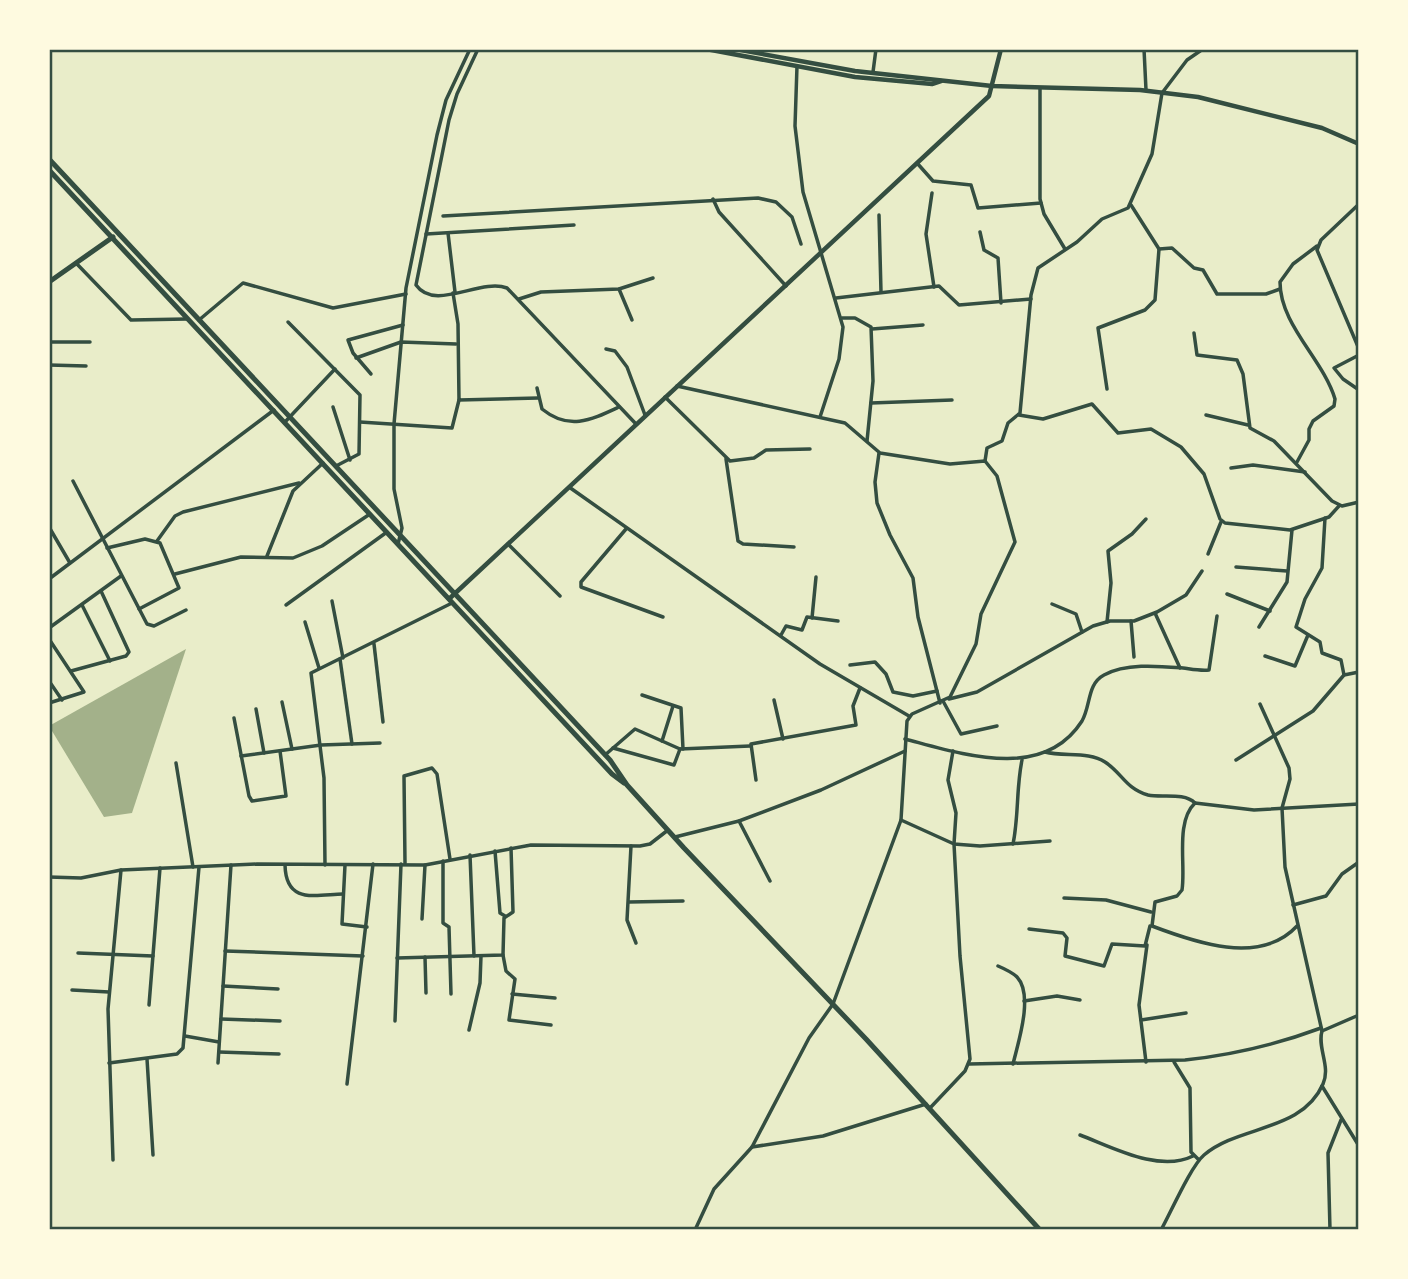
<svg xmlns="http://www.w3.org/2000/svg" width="1408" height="1279" font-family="'Public Sans',sans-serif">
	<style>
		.water { fill: #a3b18a }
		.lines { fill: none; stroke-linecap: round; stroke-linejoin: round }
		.minor { stroke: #344e41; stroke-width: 3.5 }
		.tertiary { stroke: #344e41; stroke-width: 4.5 }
		.secondary { stroke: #344e41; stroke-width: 4.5 }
		.primary { stroke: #344e41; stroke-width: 5 }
		.neatline { fill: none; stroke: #344e41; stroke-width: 2.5 }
	</style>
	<rect width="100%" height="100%" fill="#e9edc9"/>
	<!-- water -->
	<path class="water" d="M186,649L132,813L104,817L49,726Z"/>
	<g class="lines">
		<!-- minor -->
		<g class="minor">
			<path d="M478,49L457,94L449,120L416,285C435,312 480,278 507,288L636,424"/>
			<path d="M1144,49L1146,90"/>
			<path d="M797,66L795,126L803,192L843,327L839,359L820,417"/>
			<path d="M873,72L876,49"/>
			<path d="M1040,88V199L1044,214L1065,249"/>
			<path d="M917,163L933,181L971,185L978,208L1041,203"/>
			<path d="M932,193L926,234L934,287"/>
			<path d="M713,199L719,212L786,286"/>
			<path d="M1359,204L1321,240L1317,250L1359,349"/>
			<path d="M1131,205L1159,249L1172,248L1194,268L1203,270L1217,294H1266L1280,289"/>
			<path d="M879,215L881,292"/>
			<path d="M443,216L758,198L776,202L792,217L801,244"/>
			<path d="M980,232L984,250L998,258L1001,303"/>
			<path d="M448,233L455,292"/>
			<path d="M426,234L574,225"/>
			<path d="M76,263L131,320L187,319"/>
			<path d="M619,289L632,320"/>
			<path d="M453,293L458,324L459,400L538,398"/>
			<path d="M836,298L939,286L959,305L1031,299"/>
			<path d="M519,299L541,292L619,289L653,278"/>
			<path d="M842,318H855L871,327L873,381L867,441"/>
			<path d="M199,320L243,283L333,308L406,294"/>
			<path d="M288,322L360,395L359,454L336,466"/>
			<path d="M872,329L923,325"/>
			<path d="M1194,333L1197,355L1237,360L1243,374L1250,428L1274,441L1332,501L1342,506L1359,502"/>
			<path d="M49,342H90"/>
			<path d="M606,349L615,351L627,367L645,415"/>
			<path d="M1359,355L1334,368L1343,379L1359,390"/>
			<path d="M356,358L401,342L456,344"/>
			<path d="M49,365L86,366"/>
			<path d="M371,374L353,353L348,340L403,325"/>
			<path d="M677,386L845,423L880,453L950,464L985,461L997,476L1015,542L981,614L976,644L950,697L912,714L907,721L901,820L833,1004L809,1038L752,1147L714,1189L695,1230"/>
			<path d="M537,388L542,409C569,431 591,420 619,407"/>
			<path d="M1107,389L1098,328L1145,310L1155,300L1159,249"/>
			<path d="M665,397L730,461L754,458L766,450L810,449"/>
			<path d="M871,403L952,400"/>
			<path d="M333,407L350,460"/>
			<path d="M1019,415L1043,419L1092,404L1118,433L1151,429L1181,447L1204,474L1220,519L1225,523L1290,530L1329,517L1339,506"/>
			<path d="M1206,415L1248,425"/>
			<path d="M285,422L335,369"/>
			<path d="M360,422L452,428L459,400"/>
			<path d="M879,453L875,482L877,503L890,535L913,578L918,617L940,703"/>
			<path d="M726,459L738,541L743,544L794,547"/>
			<path d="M985,461L987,448L1002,441L1008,423L1020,413L1031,295L1038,268L1077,242L1102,219L1128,208L1152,154L1162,93L1187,60L1203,49"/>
			<path d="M1297,462L1309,440V429L1313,421L1334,406L1335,399C1323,359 1280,325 1280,282L1293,264L1317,246"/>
			<path d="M1231,468L1253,465L1305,472"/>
			<path d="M73,481L147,624L154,626L186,610"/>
			<path d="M569,487L820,664L909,716"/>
			<path d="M1325,518L1322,568L1305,599L1296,627L1320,642L1322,653L1341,660L1344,675"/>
			<path d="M49,527L70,563"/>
			<path d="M626,529L581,582V587L663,617"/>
			<path d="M157,541L175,516L183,512L299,483"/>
			<path d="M398,544L402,528L394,489V424L406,288L437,135L446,100L470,49"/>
			<path d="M508,544L560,596"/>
			<path d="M107,548L145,539L160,543L179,588L139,609"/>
			<path d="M1208,554L1221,522"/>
			<path d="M267,556L293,491L323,463"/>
			<path d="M1236,567L1287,571"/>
			<path d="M175,574L241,557L293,558L322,546L370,514"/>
			<path d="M49,579L274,410"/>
			<path d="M1227,594L1270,611"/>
			<path d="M332,601L343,658"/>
			<path d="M1052,604L1076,614L1082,632"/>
			<path d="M82,605L110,661"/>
			<path d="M286,605L387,532"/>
			<path d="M1155,613L1180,668"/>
			<path d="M812,618L816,577"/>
			<path d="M1131,621L1134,657"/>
			<path d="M305,622L319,668"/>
			<path d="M1107,622L1111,583L1108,551L1132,534L1146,519"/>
			<path d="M1259,627L1287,582L1292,530"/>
			<path d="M49,628L121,576"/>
			<path d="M781,635L786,626L802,630L807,617L838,621"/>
			<path d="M49,639L84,692L49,703"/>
			<path d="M374,644L383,722"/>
			<path d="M1265,656L1295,666L1308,635"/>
			<path d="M340,659L352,744"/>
			<path d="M850,665L875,662L886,674L893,692L913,696L937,691"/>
			<path d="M71,671L126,656L129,652L101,591"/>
			<path d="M49,681L62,700"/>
			<path d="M642,695L681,708L683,749"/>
			<path d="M949,699L977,692L1093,626L1110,621H1134L1157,612L1186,595L1202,571"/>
			<path d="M774,700L783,739"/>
			<path d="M943,701L961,734L997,726"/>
			<path d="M282,702L292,749"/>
			<path d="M1260,704L1289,768L1290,779L1282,808L1285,867L1322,1031"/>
			<path d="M256,709L264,753"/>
			<path d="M234,718L249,796L252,801L286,796L280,751"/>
			<path d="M905,739C962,754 1043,782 1082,721C1091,705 1087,684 1104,675C1126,663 1158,666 1183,668C1191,669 1200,671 1209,670L1217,616"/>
			<path d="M662,741L673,706"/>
			<path d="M613,748L674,765L680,749"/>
			<path d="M953,751L948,780L956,813L954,844L980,846L1050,841"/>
			<path d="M1045,752C1064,757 1089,751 1105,762C1122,773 1126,789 1148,795C1162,798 1184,792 1195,803"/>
			<path d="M605,755L635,729L680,749L750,746"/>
			<path d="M241,756L321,745L380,743"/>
			<path d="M1236,760L1313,711L1344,675L1359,672"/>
			<path d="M176,763L193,867"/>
			<path d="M756,780L751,744L856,725L853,706L860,688"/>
			<path d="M901,820L954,844L960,956L970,1059L965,1071L930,1108"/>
			<path d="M739,821L770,881"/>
			<path d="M675,837L739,821L821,790L905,751"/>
			<path d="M1013,844C1019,815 1016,789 1022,760"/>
			<path d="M631,846L627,920L636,943"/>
			<path d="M495,851L500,913L505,916"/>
			<path d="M470,855L474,956"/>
			<path d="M443,861V923L449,927L451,994"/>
			<path d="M405,863L404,776L432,768L437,774L450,859"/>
			<path d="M285,865C286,904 314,895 343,894"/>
			<path d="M325,865L324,778L311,673L452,603"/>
			<path d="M345,865L342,924L367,927"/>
			<path d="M49,877L81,878L121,870L257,864L425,865L531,845L640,846L650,844L668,830"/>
			<path d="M1064,898L1106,900L1151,912"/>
			<path d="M629,902L683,901"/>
			<path d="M1293,905L1326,896L1342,874L1359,862"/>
			<path d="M422,919L425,865"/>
			<path d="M1297,926C1260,966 1194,942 1152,926L1155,902L1177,896L1182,890C1186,865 1175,822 1195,803L1254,810L1359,804"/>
			<path d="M1029,929L1063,933L1067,938L1065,956L1104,966L1112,944L1145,946L1150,926"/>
			<path d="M225,951L363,956"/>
			<path d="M78,953L153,956"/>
			<path d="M503,955L506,971L515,979L509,1020L551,1025"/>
			<path d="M425,957L426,993"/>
			<path d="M397,958L503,955L504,918L513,912L511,848"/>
			<path d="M998,966C1005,969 1012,972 1017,977C1034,995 1018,1043 1013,1064"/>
			<path d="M223,986L278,989"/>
			<path d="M72,990L109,992"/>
			<path d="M512,994L555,998"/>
			<path d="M1024,1001L1057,996L1080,1000"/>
			<path d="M149,1005L160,868"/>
			<path d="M221,1019L280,1021"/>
			<path d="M1141,1020L1186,1013"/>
			<path d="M395,1021L401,864"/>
			<path d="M469,1030L480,983L481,956"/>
			<path d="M185,1036L219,1042"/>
			<path d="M219,1052L279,1054"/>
			<path d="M147,1059L153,1155"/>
			<path d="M1146,1062L1139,1005L1147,945"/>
			<path d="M1174,1062L1190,1088L1191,1152L1199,1160"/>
			<path d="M109,1063L177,1054L183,1048L199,867"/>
			<path d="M218,1063L231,865"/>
			<path d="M969,1064L1185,1060C1232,1055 1278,1044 1321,1028"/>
			<path d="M347,1084L373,864"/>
			<path d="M1322,1086L1359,1146"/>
			<path d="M1080,1135C1112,1147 1159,1173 1193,1156"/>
			<path d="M752,1147L823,1136L926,1104"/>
			<path d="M113,1160L108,1009L121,870"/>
			<path d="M1161,1230C1171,1212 1191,1166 1204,1155C1239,1125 1302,1132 1323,1084C1331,1066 1317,1048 1322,1031L1359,1015"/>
			<path d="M1330,1230L1328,1153L1341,1120"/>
		</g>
		<!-- tertiary -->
		<g class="tertiary">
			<path d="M706,49L855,77L932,84L941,81"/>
			<path d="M735,49L855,71L992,86L1140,90L1198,97L1322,128L1359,144"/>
		</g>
		<!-- secondary -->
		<path class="secondary" d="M449,599L989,96L1001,49"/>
		<!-- primary -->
		<g class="primary">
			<path d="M49,159L610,760L627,785L684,848L866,1039L1040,1230"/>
			<path d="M49,170L612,774L624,783"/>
			<path d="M49,282L113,237"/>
		</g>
	</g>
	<!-- border -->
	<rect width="1408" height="1279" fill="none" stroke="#fefae0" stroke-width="102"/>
	<rect x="51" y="51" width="1306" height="1177" class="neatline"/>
</svg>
